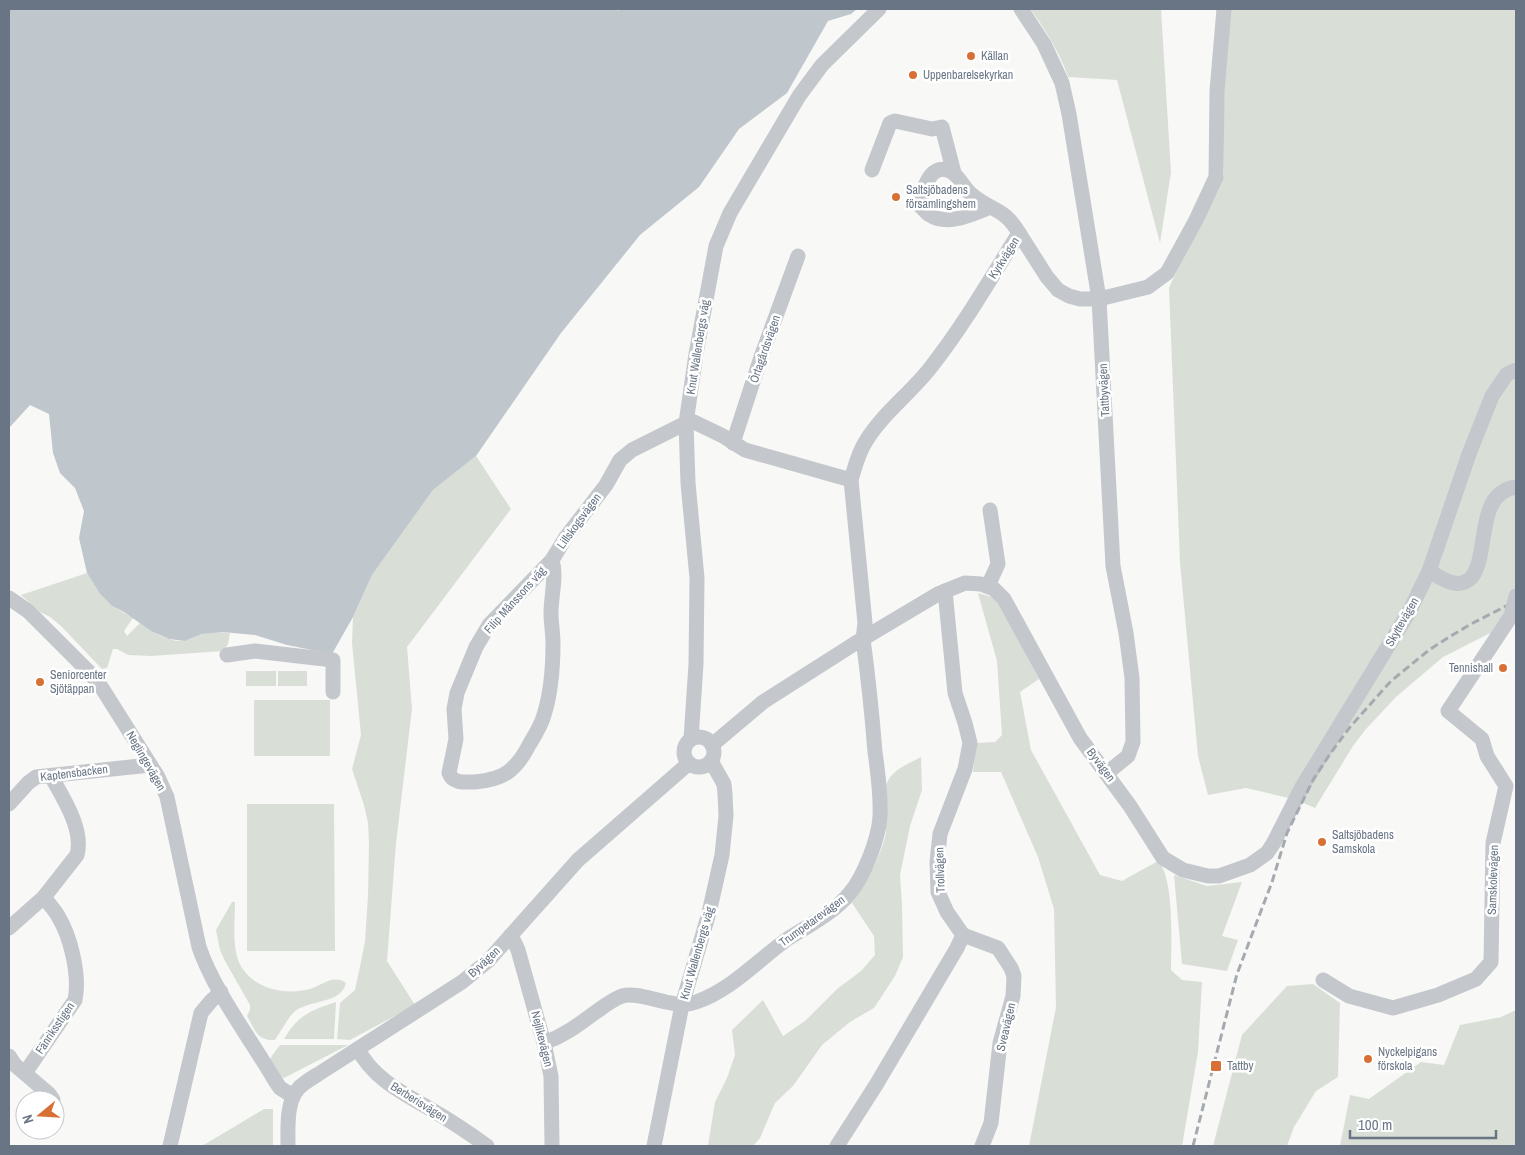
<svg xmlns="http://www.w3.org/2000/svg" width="1525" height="1155" font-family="'Archivo Narrow',sans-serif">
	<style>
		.green { fill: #d9dfd7 }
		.water { fill: #bfc6cc }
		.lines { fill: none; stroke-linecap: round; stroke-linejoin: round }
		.minor { stroke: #c4c7cb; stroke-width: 15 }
		.rail { stroke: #a5aab0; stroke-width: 3; stroke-dasharray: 8 4; stroke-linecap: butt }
		.minor-bridge { stroke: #c4c7cb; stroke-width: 15 }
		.poi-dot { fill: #d87036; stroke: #fff; stroke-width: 2 }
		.labels { text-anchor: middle; stroke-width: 5; stroke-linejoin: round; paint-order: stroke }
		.poi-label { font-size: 12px; fill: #697585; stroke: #fff; text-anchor: start }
		.street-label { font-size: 12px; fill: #697585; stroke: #fff }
	</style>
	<rect width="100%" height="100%" fill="#f8f8f6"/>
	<!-- green -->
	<g class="green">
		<path d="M1030,9H1161L1171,172L1160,243L1117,80L1068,77C1062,57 1043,25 1030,9Z"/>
		<path d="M1228,9H1516V620L1443,657L1396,697L1366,729L1353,746L1315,808L1297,800L1246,788L1208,795L1198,756L1180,562L1169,288L1191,237L1224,175L1223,75Z"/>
		<path d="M476,456L511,509L407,647L412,709L396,843L387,961L415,1005L350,1040L337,1039L340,1003L355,990L358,976L365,942L368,895L369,844L368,823L364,805L352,769L361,735L352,643L353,617L372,575L433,490Z"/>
		<path d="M87,573L100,594L112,606L133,618L124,631L127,636L140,623C152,632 168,642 184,641C190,640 196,636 203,634C212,632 221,632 230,633L228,644L224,651L151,656L128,655L117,649H113L107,668L102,669L61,626L50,617L40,612L21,595Z"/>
		<path d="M978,593L992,597L1003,609L1039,679L1020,692L1031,750L1100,875L1122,881L1158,861C1175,879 1171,946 1171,970L1182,980L1202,982L1198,1052L1182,1146H1029L1056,1007L1054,909L1038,857L1001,772H973L976,743L995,742L1002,735L997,661Z"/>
		<rect x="246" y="671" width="30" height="15"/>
		<rect x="278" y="671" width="29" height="15"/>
		<rect x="254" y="700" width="76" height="56"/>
		<path d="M921,757L922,790L910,826L900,875L902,905L903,957L895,976L874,1008L850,1022L822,1045L793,1086L775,1103L760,1138L753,1146H708L715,1102L727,1078L735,1055L732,1030L763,1000L783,1036L805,1021L837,989L861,971L875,955L874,936L852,903C863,890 885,848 886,831C886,823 884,815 884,808C883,774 894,771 921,757Z"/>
		<path d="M247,804H334L335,951H247Z"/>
		<path d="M1174,875L1207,886L1242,882L1222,936L1238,940L1227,971L1182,964Z"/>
		<path d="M232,902H235C235,918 233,936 236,952C242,986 281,997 310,989C322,985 334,974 346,983C341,1005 307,999 293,1013C286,1021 281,1031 275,1040C257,1041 255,1030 247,1016L250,1010V1005L225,961L220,950L216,930Z"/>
		<path d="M1313,984L1340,1003L1338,1077L1316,1091L1294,1127L1287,1146H1213L1242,1035L1287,986Z"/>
		<path d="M336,1002L334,1039H284C297,1016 311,1010 336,1002Z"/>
		<path d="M1516,1010V1146H1340L1350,1095L1369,1099L1421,1062L1444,1065L1460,1025L1501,1017Z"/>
		<path d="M280,1045H348L284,1078L279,1077L270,1063L271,1057Z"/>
		<path d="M264,1109H273V1146H202Z"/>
	</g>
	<!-- water -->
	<path class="water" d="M9,9H617L618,11L620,9H857L851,14L828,21L787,93L739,129L699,187L640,235L561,333L476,456L433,490L372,575L353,617L332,654L287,645L255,635L222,632L202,634L185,641L169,639L151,631L124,612L112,606L100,594L87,573L79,538L84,511L75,488L60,473L53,453L49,414L30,405L9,428Z"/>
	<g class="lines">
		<!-- minor -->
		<g class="minor">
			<path d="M1021,9L1044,44L1062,83L1069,114L1099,299L1113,566L1126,633L1132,678L1133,742L1128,756L1107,773"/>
			<path d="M872,170L890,123L895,121L932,129L942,127L954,173"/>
			<path d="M991,207C974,213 948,227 930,215C927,214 924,209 921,207C920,191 932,158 953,173C960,178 964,188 971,194C990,211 1004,207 1019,233"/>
			<path d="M733,443L761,357L798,256"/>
			<path d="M552,560L489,625L476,647L457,693L454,709L456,739L449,773C453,784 465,782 475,782C486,781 499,779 508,772C516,766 524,755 529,745C535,735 541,726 544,715C551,693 553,666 553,643C553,633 551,623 551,613C551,595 557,576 552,560L566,537L606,485L620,460L632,450L686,423L694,422L723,436L745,450L851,480"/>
			<path d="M1429,571C1443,579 1458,591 1472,577C1490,551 1475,493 1516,487"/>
			<path d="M988,586L998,564L990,510"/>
			<path d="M9,598L28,611L88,671L100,685L158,777L167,797L199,947C214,991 250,1038 274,1079L280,1088L293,1096"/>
			<path d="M227,655L255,651L333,660V692"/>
			<circle cx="699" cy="752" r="15"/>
			<path d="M691,739L696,664L697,578L688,483L686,423L696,354L716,246L730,213L799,96L822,65L879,9"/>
			<path d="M712,745L763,702L854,644L938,594L965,583L981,584L994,589L1004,599L1080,738L1130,806L1163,858L1183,870L1208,876H1219L1250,865L1267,853L1273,844L1302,787L1409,612L1429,571L1469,454L1492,396L1507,374L1516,370"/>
			<path d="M9,804L28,783L36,777L150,765"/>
			<path d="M9,928L44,897L77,855C84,829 63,798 51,776"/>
			<path d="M511,935L518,950L544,1043L551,1076L552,1146"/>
			<path d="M963,935L998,948L1011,968L1014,976L1013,996L1000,1043L991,1123L982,1146"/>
			<path d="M1323,980L1349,996L1393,1008L1438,995L1476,979L1491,962L1493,843L1506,786L1487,756L1482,739L1448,711L1511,616"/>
			<path d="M544,1043C563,1036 577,1026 593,1014C602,1008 611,1000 622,996C641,990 673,1011 696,1002C731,990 757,961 786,940C806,927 835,912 850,893C864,876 879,838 880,816C881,795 878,773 875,752C872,714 868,676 863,639L865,623L851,480C855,467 858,453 866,441C883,413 911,393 931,367C964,325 991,278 1019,233L1047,277L1058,290L1069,296L1080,299H1099L1148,287L1167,273L1196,220L1216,177L1217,91L1224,9"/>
			<path d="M358,1049C373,1079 405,1094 432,1110C451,1121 469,1133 487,1146"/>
			<path d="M9,1056L15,1065L49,1094L53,1100"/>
			<path d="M25,1073L75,1000C80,976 71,937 58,916C54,909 48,903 44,897"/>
			<path d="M170,1146L201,1013L211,1001L221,992"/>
			<path d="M288,1146C288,1130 286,1102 298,1089C303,1083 312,1078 320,1073L462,982L488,961L578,860L688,764"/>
			<path d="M654,1146L682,1005L709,913L722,855L726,816L725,794L724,784L711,761"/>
			<path d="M837,1146L876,1085L957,948L963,935L947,912L938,892L937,862L940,834L965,769L970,743L965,723L955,693L945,591"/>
		</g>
		<!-- rail -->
		<path class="rail" d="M1193,1146L1237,974L1272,882L1287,833L1313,780L1330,754L1350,727L1391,681L1429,650L1446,639L1471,624L1516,601"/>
		<!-- minor-bridge -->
		<path class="minor-bridge" d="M1511,616L1516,596"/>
	</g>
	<!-- markers -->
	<g class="poi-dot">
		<circle cx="971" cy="56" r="5"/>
		<circle cx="913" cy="75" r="5"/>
		<circle cx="896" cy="197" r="5"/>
		<circle cx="1503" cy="668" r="5"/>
		<circle cx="40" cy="682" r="5"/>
		<circle cx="1322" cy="842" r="5"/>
		<circle cx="1368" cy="1059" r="5"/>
		<rect x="1210" y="1060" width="12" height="12" rx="2.5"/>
	</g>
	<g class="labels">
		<!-- poi labels -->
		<g class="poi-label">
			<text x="981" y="60">Källan</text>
			<text x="923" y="79">Uppenbarelsekyrkan</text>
			<text x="906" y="194">Saltsjöbadens<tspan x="906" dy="14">församlingshem</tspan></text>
			<text x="1493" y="672" text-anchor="end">Tennishall</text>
			<text x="50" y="679">Seniorcenter<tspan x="50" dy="14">Sjötäppan</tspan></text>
			<text x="1332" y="839">Saltsjöbadens<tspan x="1332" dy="14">Samskola</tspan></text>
			<text x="1378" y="1056">Nyckelpigans<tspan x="1378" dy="14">förskola</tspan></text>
			<text x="1227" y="1070">Tattby</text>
		</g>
		<!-- street labels -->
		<g class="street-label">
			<text transform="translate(1004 258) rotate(-58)" y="4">Kyrkvägen</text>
			<text transform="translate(698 347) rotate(-81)" y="4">Knut Wallenbergs väg</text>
			<text transform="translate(765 349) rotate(-71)" y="4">Örtagårdsvägen</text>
			<text transform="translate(1104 390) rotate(-93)" y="4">Tattbyvägen</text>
			<text transform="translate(579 521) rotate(-54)" y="4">Lillskogsvägen</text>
			<text transform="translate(515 600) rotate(-48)" y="4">Filip Månssons väg</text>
			<text transform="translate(1402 622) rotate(-60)" y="4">Skyttevägen</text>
			<text transform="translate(146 761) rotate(60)" y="4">Neglingevägen</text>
			<text transform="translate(1101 765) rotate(53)" y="4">Byvägen</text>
			<text transform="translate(74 773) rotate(-7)" y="4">Kaptensbacken</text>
			<text transform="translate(940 870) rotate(-92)" y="4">Trollvägen</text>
			<text transform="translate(1493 880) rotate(-88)" y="4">Samskolevägen</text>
			<text transform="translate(812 921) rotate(-36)" y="4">Trumpetarevägen</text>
			<text transform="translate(697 953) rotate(-74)" y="4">Knut Wallenbergs väg</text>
			<text transform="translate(484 962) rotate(-43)" y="4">Byvägen</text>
			<text transform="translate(1006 1027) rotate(-77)" y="4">Sveavägen</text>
			<text transform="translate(55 1028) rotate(-56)" y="4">Fänriksstigen</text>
			<text transform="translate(542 1039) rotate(76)" y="4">Nejlikevägen</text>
			<text transform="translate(419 1102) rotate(32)" y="4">Berberisvägen</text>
		</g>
	</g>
	<!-- border -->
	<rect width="1525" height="1155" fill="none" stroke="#697585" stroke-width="20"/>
	<!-- north arrow -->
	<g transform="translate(40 1115) rotate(252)"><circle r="24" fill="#ffffff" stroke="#c3c8ce"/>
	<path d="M0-4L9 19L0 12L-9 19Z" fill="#d87036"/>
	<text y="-8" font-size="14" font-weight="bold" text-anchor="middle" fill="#697585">N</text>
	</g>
	<!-- scale -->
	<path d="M1350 1130v8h146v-8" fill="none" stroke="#697585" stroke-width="2.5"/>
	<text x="1358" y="1130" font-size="15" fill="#697585" stroke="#ffffff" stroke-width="4" paint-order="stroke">100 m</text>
</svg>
